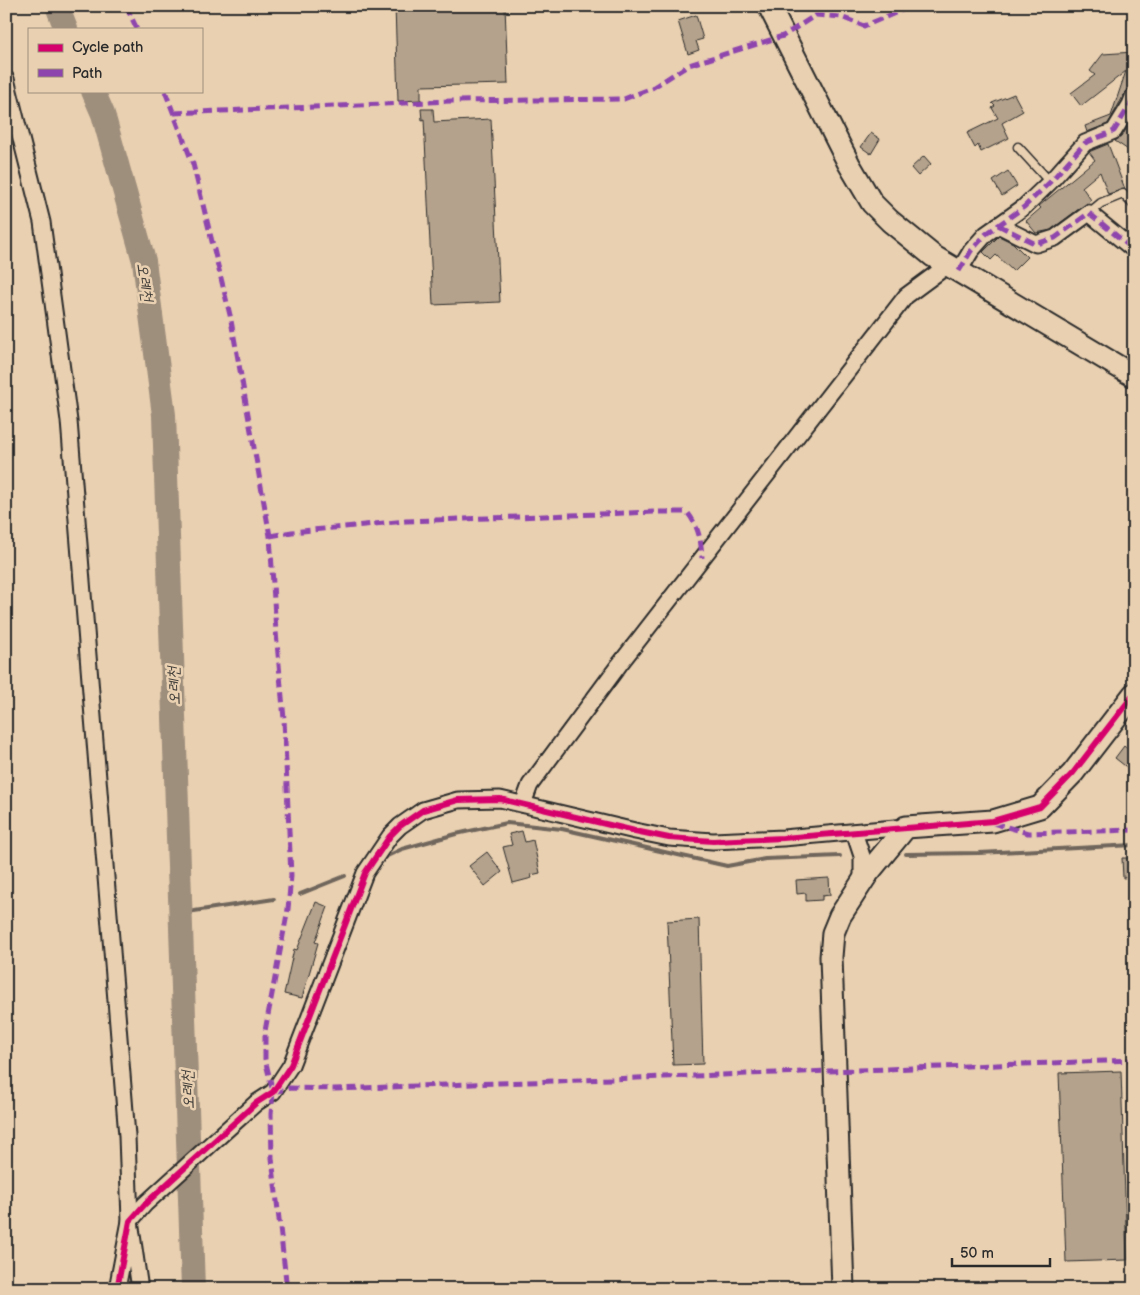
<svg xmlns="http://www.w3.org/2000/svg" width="1140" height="1295" font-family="'Balsamiq Sans','Poor Story',sans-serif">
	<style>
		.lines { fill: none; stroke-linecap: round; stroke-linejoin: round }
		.stream { stroke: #70665c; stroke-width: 4 }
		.river { stroke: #9e8e7c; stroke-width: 24 }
		.building { fill: #b4a28c; stroke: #2b2b2b }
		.lane-casing { stroke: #2b2b2b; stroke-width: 11 }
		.street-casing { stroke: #2b2b2b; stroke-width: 19 }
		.secondary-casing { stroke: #2b2b2b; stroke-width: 25 }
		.lane { stroke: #e9d0b1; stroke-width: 8 }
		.street { stroke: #e9d0b1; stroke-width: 15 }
		.secondary { stroke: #e9d0b1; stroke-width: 21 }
		.quiet { stroke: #8e44ad; stroke-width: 5; stroke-dasharray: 10 5; stroke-linecap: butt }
		.cycleway-casing { stroke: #e9d0b1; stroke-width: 9 }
		.cycleway { stroke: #d6006c; stroke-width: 6 }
		.labels { text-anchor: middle; stroke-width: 5; stroke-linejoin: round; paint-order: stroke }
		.water-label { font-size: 16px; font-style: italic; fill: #423f3b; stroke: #e9d0b1 }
	</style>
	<rect width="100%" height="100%" fill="#e9d0b1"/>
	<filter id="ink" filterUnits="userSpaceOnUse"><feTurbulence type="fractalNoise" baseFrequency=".02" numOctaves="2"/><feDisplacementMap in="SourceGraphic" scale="10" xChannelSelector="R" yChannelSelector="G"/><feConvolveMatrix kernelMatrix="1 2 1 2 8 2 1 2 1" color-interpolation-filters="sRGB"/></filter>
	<g filter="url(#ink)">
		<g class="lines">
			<!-- stream -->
			<g class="stream">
				<path d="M906,854L979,853L1134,845"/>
				<path d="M381,859L402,849L456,834L507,823L562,829L727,866L765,859L840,856"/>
				<path d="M300,894L345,876"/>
				<path d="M181,913L274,899"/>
			</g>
			<!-- river -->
			<g class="river">
				<path d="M57,6L66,29"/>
				<path d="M93,91L103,114L144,261L164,415L193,1289"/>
			</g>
		</g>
		<!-- building -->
		<g class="building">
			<path d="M395,6H505L508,84L421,86V100L398,101Z"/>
			<path d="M696,15L703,39L696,41L699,50L688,54L678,21Z"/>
			<path d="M1134,52V85L1126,91L1108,124L1087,132L1085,126L1111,116L1126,71L1081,106L1071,93L1095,75L1090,71L1103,54Z"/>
			<path d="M1014,94L1023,111L1002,123L1009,138L981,152L978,145L975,148L967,133L998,118L992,108L995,106L992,103Z"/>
			<path d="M421,109H433L434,122L491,119L500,302L433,305L424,119L422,120Z"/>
			<path d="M1134,117V154L1115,141L1122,136Z"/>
			<path d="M871,133L880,139L871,154L861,147Z"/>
			<path d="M1108,144L1125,189L1108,194L1100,172L1082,187L1091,200L1051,230L1036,233L1026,221L1041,208L1039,206L1095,160L1089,152L1091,151Z"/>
			<path d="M924,156L931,164L918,176L911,168Z"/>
			<path d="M1008,171L1017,186L1002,196L993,181Z"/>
			<path d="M999,236L1013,243L1027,257L1013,271L996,255L991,260L983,252Z"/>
			<path d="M1124,746L1134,754V773L1115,758Z"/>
			<path d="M522,831L525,842L533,840L540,873L531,875L532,878L513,883L503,847L512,845L509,834Z"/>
			<path d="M487,852L502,872L485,886L469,866Z"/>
			<path d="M1122,858H1134V877L1123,878Z"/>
			<path d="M829,878L830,895L822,896V900L806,901V893L797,894L796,880Z"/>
			<path d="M316,902L328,907L315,942L318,943L302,998L284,994L294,949L297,950Z"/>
			<path d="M699,919L703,1064L673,1065L667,921Z"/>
			<path d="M1121,1071L1127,1260L1066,1262L1059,1073Z"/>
		</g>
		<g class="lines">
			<!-- lane casing -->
			<g class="lane-casing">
				<g id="lane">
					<path d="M1018,147L1050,182"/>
					<path d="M1089,213L1101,203L1123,194L1134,205"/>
				</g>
			</g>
			<!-- street casing -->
			<g class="street-casing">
				<g id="street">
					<path d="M6,79L42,222L69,421L127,1136L130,1221L140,1289"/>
					<path d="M998,225L1036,244L1055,238L1089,213L1134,250"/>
					<path d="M959,271L971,251L986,234L1024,207L1050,182L1085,143L1114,131L1130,105L1134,95"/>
					<path d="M523,804L530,785L619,665L906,296L948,265"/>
					<path d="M854,832L862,856V883"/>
					<path d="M117,1289L130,1221L145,1204L256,1103L273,1092L291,1065L365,873L390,836L400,826L423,810L458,800L500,799L635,831L669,838L713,841L783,838L906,827"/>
				</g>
			</g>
			<!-- secondary casing -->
			<g class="secondary-casing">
				<g id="secondary">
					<path d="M769,6L849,164L872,203L890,221L933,256L1134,376"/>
					<path d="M843,1289L831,957L833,933L840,916L868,873L906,827L993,821L1040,807L1073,773L1134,694"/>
				</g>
			</g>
			<!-- lane -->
			<use href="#lane" class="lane"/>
			<!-- street -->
			<use href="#street" class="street"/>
			<!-- secondary -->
			<use href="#secondary" class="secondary"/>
			<!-- quiet -->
			<g class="quiet">
				<path d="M126,6L137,29"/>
				<path d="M165,91L193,164L230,315L270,536L276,632L284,719L291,876L288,909L265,1031V1059L273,1092L271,1114L272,1158L287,1289"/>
				<path d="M174,113L452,101L624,99L652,88L689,65L783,36L816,15L841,17L864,26L912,6"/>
				<path d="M998,225L1036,244L1055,238L1089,213L1134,250"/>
				<path d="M959,271L971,251L986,234L1024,207L1050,182L1085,143L1114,131L1130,105L1134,95"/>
				<path d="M270,536L292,532L406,521L655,512H687C699,527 701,540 702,558"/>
				<path d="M993,823L1028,833L1134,830"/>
				<path d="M273,1092L290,1088L334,1089L1134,1060"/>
			</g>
			<!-- cycleway casing -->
			<g class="cycleway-casing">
				<path id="cycleway" d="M117,1289L130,1221L145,1204L256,1103L273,1092L291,1065L365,873L390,836L400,826L423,810L458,800L500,799L635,831L669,838L713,841L783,838L993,821L1040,807L1073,773L1134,694"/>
			</g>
			<!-- cycleway -->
			<use href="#cycleway" class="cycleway"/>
		</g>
	</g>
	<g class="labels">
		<!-- water labels -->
		<g class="water-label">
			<text transform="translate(146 282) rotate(82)" y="6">오례천</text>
			<text transform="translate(173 686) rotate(-92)" y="6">오례천</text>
			<text transform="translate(187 1090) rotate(-92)" y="6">오례천</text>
		</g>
	</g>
	<!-- margin -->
	<rect width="1140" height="1295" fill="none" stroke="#e9d0b1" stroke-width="25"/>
	<rect x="12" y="12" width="1115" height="1270" fill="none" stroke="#2b2b2b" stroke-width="2" filter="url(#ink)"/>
	<!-- legend -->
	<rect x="28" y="28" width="175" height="65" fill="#e9d0b1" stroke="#9d8e7b"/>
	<rect x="38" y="44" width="25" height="8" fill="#d6006c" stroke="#9d8e7b"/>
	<text x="72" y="52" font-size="15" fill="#2b2b2b">Cycle path</text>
	<rect x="38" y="69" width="25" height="8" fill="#8e44ad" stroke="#9d8e7b"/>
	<text x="72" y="78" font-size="15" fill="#2b2b2b">Path</text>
	<!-- scale -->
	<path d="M952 1258v8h98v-8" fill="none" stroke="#2b2b2b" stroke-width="2.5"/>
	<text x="960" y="1258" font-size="15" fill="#2b2b2b" stroke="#e9d0b1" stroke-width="4" paint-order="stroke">50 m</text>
</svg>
